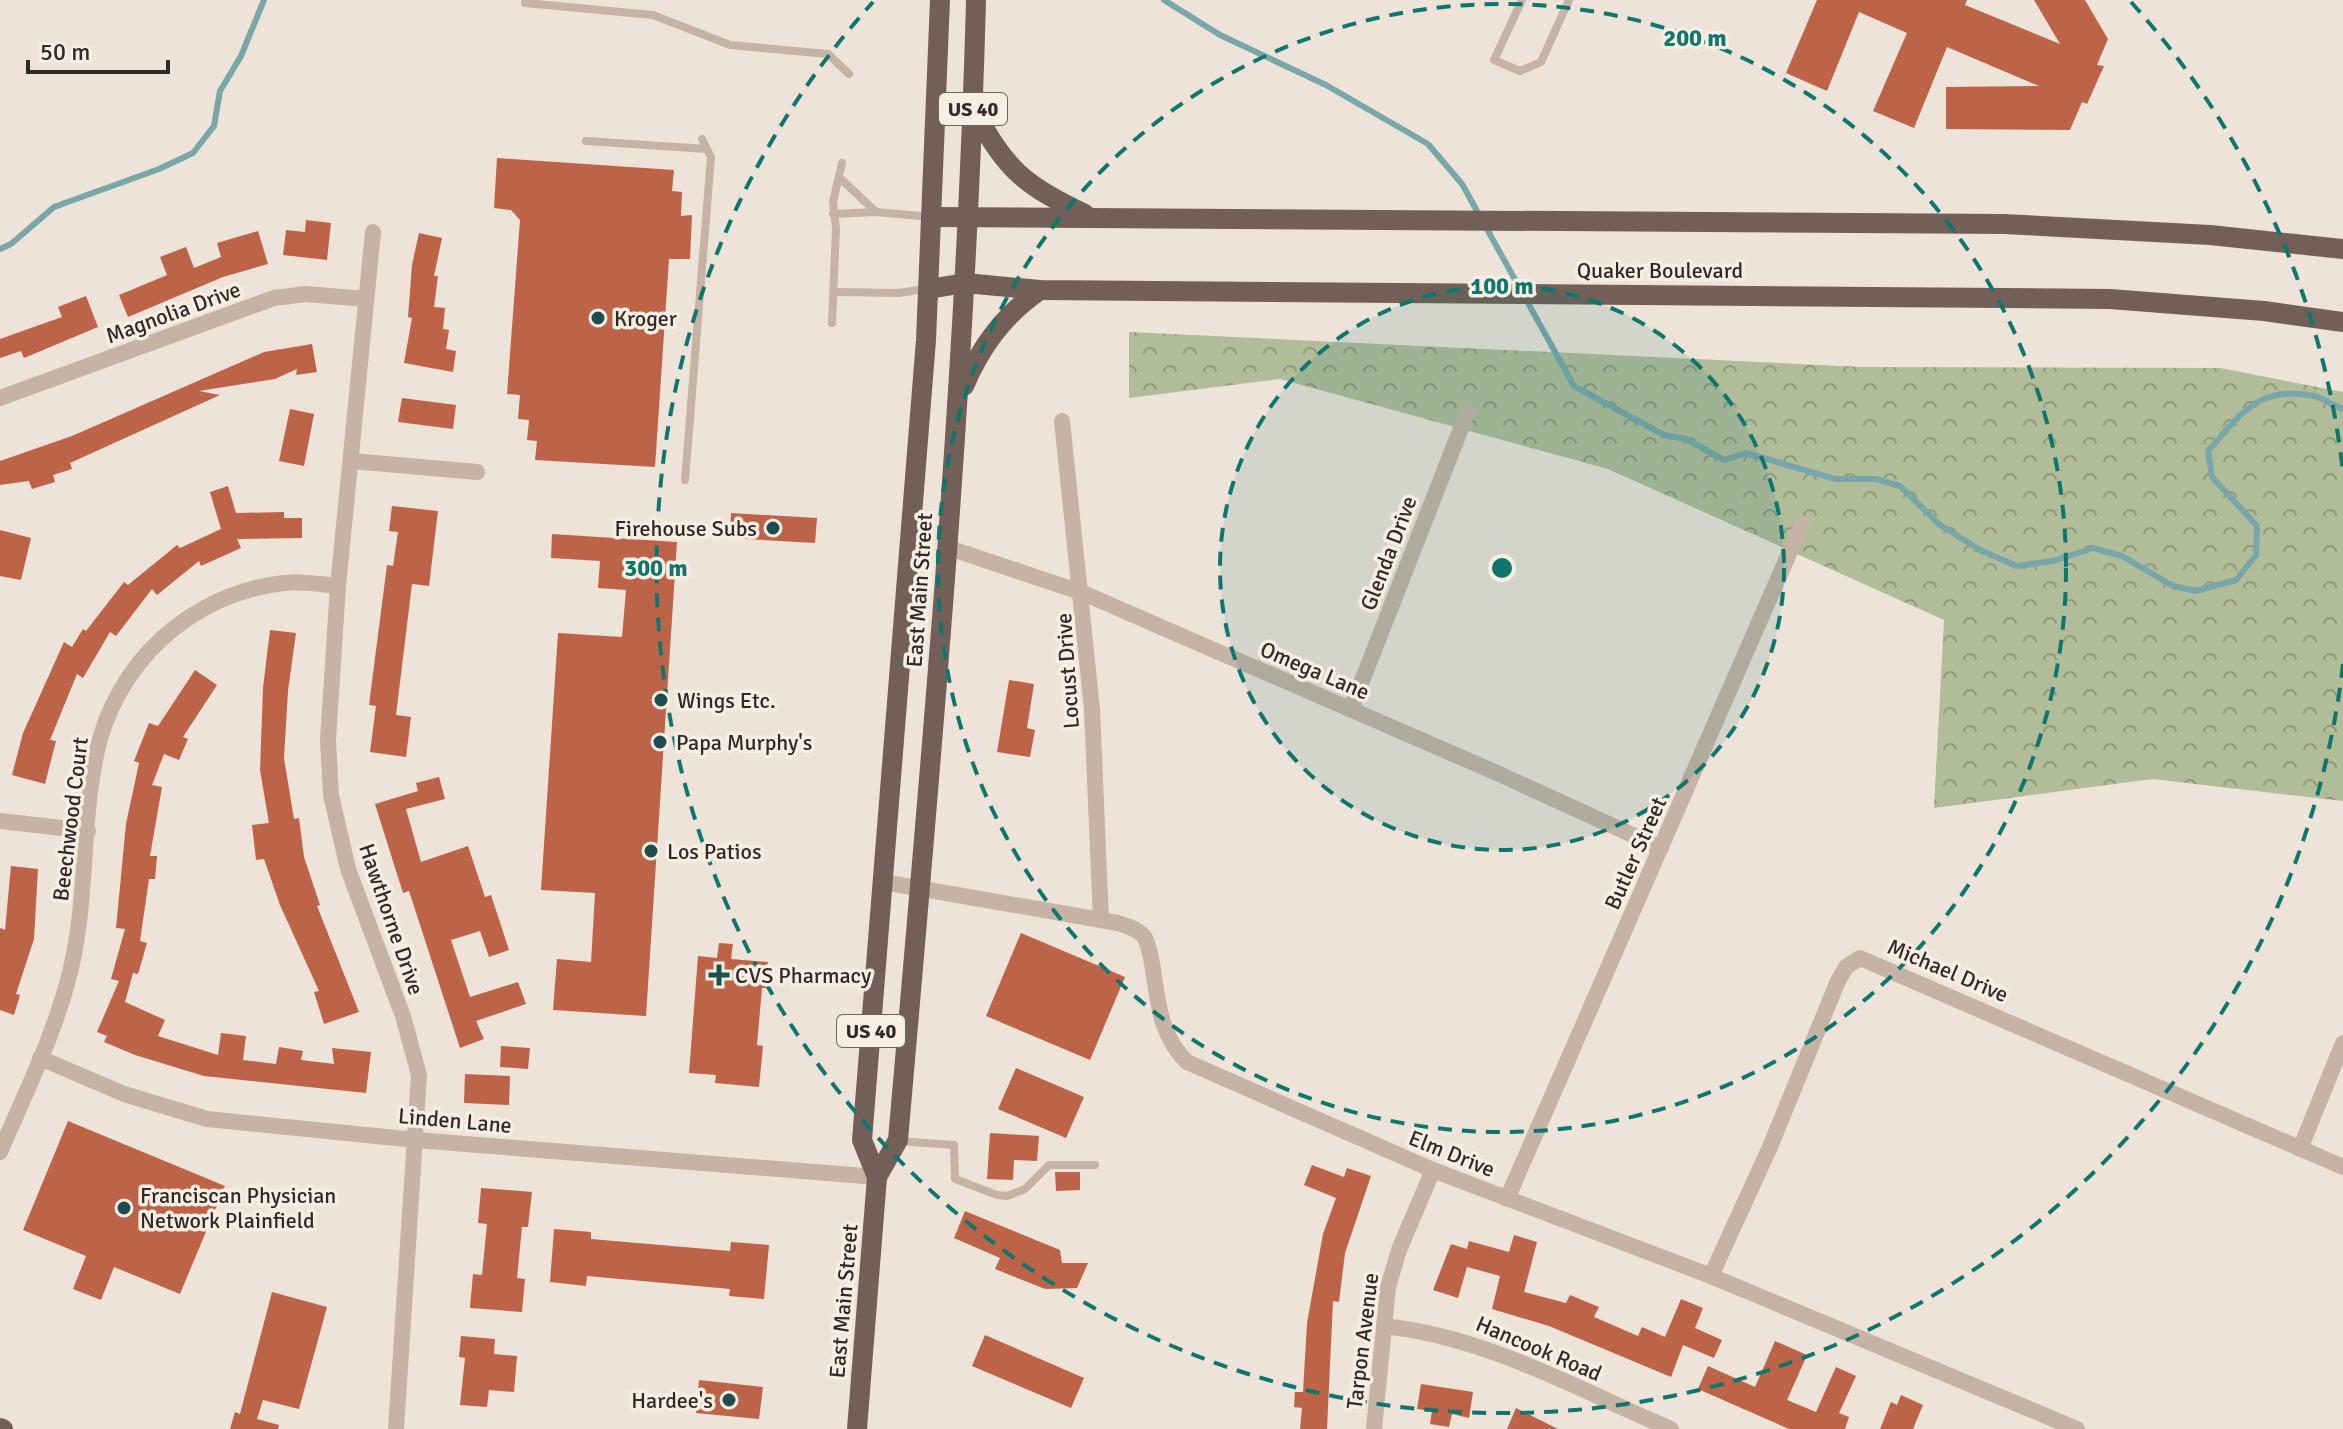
<svg xmlns="http://www.w3.org/2000/svg" width="2343" height="1429" font-family="Signika,sans-serif">
	<style>
		.forest { fill: url(#forest-crowns) }
		.lines { fill: none; stroke-linecap: round; stroke-linejoin: round }
		.stream { stroke: #79a7a9; stroke-width: 6 }
		.building { fill: #bc6348 }
		.service { stroke: #c5b3a5; stroke-width: 8 }
		.minor { stroke: #c5b3a5; stroke-width: 16 }
		.primary { stroke: #726058; stroke-width: 20 }
		.ring { fill: none; stroke: #0f766e; stroke-width: 4; stroke-dasharray: 14 10 }
		.poi-dot { fill: #1f4d4f; stroke: #f7eee3; stroke-width: 3 }
		.labels { text-anchor: middle; stroke-width: 7; stroke-linejoin: round; paint-order: stroke }
		.shield { fill: #f7eee3; stroke: #6c645f; stroke-width: 2 }
		.shield-label { font-size: 20px; font-weight: bold; fill: #312926 }
		.street-label { font-size: 22px; fill: #312926; stroke: #f7eee3 }
		.poi-label { font-size: 22px; fill: #312926; stroke: #f7eee3; text-anchor: start }
		.centre { fill: #0f766e; stroke: #f7eee3; stroke-width: 4 }
		.ring-label { font-size: 24px; text-anchor: middle; font-weight: bold; fill: #0f766e; stroke: #f7eee3; stroke-width: 7; stroke-linejoin: round; paint-order: stroke }
	</style>
	<defs>
		<pattern id="forest-crowns" width="20" height="18" patternUnits="userSpaceOnUse" patternTransform="scale(2)"><rect width="20" height="18" fill="#b1bc99"/><path d="M2 6a3 3 0 1 1 6 0M12 15a3 3 0 1 1 6 0" fill="none" stroke="#91997d"/></pattern>
	</defs>
	<rect width="100%" height="100%" fill="#eee3d8"/>
	<!-- forest -->
	<path class="forest" d="M1129,332L1863,367L2220,368L2343,392V801L2152,779L1934,808L1944,620L1608,469L1280,379L1129,398Z"/>
	<g class="lines">
		<!-- stream -->
		<g class="stream">
			<path d="M1164,0L1220,35L1326,85L1428,144L1462,184L1574,386L1664,435L1686,439L1724,460L1746,453L1835,479H1876L1900,486L1940,525L1982,551L2017,566L2053,561L2093,548L2122,556L2173,586L2196,591L2236,580L2256,555L2257,526L2212,477L2208,451C2241,414 2258,385 2314,396C2324,398 2333,406 2343,409"/>
			<path d="M0,249L11,244L54,207L159,169L193,153L214,126L220,91L241,56L264,0"/>
		</g>
	</g>
	<!-- building -->
	<g class="building">
		<path d="M1817,0H1967L1965,5L2060,44L2034,0H2085L2108,39L2097,65L2104,66L2087,104L2082,102L2070,130L1946,129V87L2039,86L1947,47L1914,128L1873,111L1907,33L1859,12L1827,91L1786,73Z"/>
		<path d="M497,158L674,170L672,191L682,192L681,216L692,215L690,259H669L655,467L535,460L537,441L527,440L529,420L518,419L520,395L507,394L520,220L511,210L494,208Z"/>
		<path d="M306,220L331,223L327,260L283,255L286,230L305,232Z"/>
		<path d="M258,231L268,264L223,277L128,317L119,295L167,275L160,257L186,247L194,268L221,257L217,243Z"/>
		<path d="M419,233L442,238L434,276H438L434,307L445,308L443,329L449,330L446,349L456,351L453,372L404,363L412,318L408,317L412,265Z"/>
		<path d="M86,296L98,327L24,358L21,351L0,358V339L62,317L58,307Z"/>
		<path d="M312,344L317,372L296,375L297,369L275,379L199,391L220,395L70,463L72,469L53,475L55,482L32,489L29,481L0,485V461L72,436L264,352Z"/>
		<path d="M402,398L456,405L453,429L398,422Z"/>
		<path d="M290,409L314,414L304,466L279,461Z"/>
		<path d="M228,486L236,513L284,512V518H302V538L237,539L241,548L201,566L199,561L157,595L152,589L116,636L110,632L83,678L77,674L50,740L56,741L45,784L12,775L23,733L64,642L72,647L83,629L86,631L124,582L128,585L177,545L180,548L221,529L210,492Z"/>
		<path d="M392,506L438,511L429,586L412,584L396,715L411,717L406,757L370,752L376,706L369,705L387,565L393,566L398,532L389,531Z"/>
		<path d="M731,513L817,518L815,543L730,538Z"/>
		<path d="M0,530L31,538L21,580L0,576Z"/>
		<path d="M552,534L677,542L646,1016L553,1010L557,959L591,962L595,893L541,890L558,633L622,637L626,590L598,588L600,561L551,558Z"/>
		<path d="M270,630L296,633L288,691L284,758L294,819L299,818L304,857L320,905L317,906L359,1012L324,1024L314,992L319,991L280,905L264,859L256,860L252,825L269,823L260,770L263,688Z"/>
		<path d="M195,670L217,685L183,737L188,739L179,760L164,754L152,785L162,787L150,856H157L155,879H149L140,941L147,943L138,974L133,973L125,1002L165,1020L158,1036L218,1055L221,1033L246,1036L243,1060L276,1064L279,1047L303,1051L301,1060L334,1064L332,1048L371,1052L366,1093L204,1076L135,1055L104,1042L107,1036L97,1032L119,981L111,979L125,929L116,928L126,824L139,763L134,761L149,723L158,726Z"/>
		<path d="M1009,680L1034,684L1027,728L1035,730L1030,757L997,752Z"/>
		<path d="M439,777L445,799L406,809L421,862L468,846L485,897L491,895L509,950L489,957L480,931L451,940L470,997L518,982L526,1004L476,1021L484,1039L460,1048L409,891L403,893L375,804L418,791L416,783Z"/>
		<path d="M11,866L38,869L34,939L16,994L20,995L14,1015L0,1010V928L5,930Z"/>
		<path d="M1021,933L1125,977L1090,1060L986,1016Z"/>
		<path d="M719,943L733,944L731,959L768,962L766,988H762L757,1045L763,1046L759,1087L715,1083L716,1075L689,1073L698,956L717,958Z"/>
		<path d="M501,1046L530,1048L528,1069L500,1067Z"/>
		<path d="M1016,1068L1084,1097L1066,1138L998,1109Z"/>
		<path d="M465,1074L510,1076L509,1105L464,1103Z"/>
		<path d="M68,1121L225,1186L180,1294L114,1267L101,1300L73,1289L86,1256L23,1230Z"/>
		<path d="M990,1133L1039,1136L1037,1161L1014,1160L1013,1180L987,1179Z"/>
		<path d="M1312,1165L1344,1177L1347,1168L1371,1176L1345,1253L1339,1302L1333,1301L1327,1429H1300L1302,1408L1294,1407L1295,1392H1303L1307,1323L1323,1234L1336,1198L1304,1185Z"/>
		<path d="M1055,1172H1080V1190L1056,1191Z"/>
		<path d="M481,1188L532,1192L528,1227H522L517,1278L525,1279L522,1312L470,1308L473,1274L482,1275L487,1224L478,1223Z"/>
		<path d="M965,1211L1060,1250L1062,1263H1088L1077,1288L1045,1289L995,1269L1000,1258L954,1238Z"/>
		<path d="M554,1229L591,1232V1239L730,1251L731,1242L769,1245L764,1299L729,1296L730,1289L587,1276L586,1286L550,1282Z"/>
		<path d="M1514,1235L1537,1242L1524,1292L1566,1303L1570,1295L1599,1307L1594,1317L1638,1336L1642,1327L1665,1337L1681,1299L1703,1308L1695,1328L1722,1340L1714,1358L1683,1345L1671,1377L1549,1326L1492,1309L1500,1276L1467,1267L1458,1298L1433,1290L1451,1244L1467,1249L1469,1241L1509,1252Z"/>
		<path d="M272,1292L327,1307L299,1409L263,1400L257,1419L279,1425L278,1429H230L235,1412L240,1414Z"/>
		<path d="M985,1335L1084,1378L1071,1408L972,1366Z"/>
		<path d="M461,1336L495,1339L494,1354L517,1356L514,1392L489,1390L487,1407L460,1405L465,1358L459,1357Z"/>
		<path d="M1775,1341L1807,1355L1787,1400L1816,1412L1836,1367L1856,1376L1839,1413L1849,1417L1845,1429H1789L1698,1389L1708,1366L1755,1387Z"/>
		<path d="M699,1380L763,1387L759,1419L696,1413Z"/>
		<path d="M1421,1384L1473,1392L1469,1418L1452,1414L1449,1427L1430,1424L1432,1411L1417,1409Z"/>
		<path d="M1901,1395L1923,1405L1913,1429H1880L1891,1402L1897,1405Z"/>
		<path d="M1516,1408L1558,1429H1507Z"/>
	</g>
	<g class="lines">
		<!-- service -->
		<g class="service">
			<path d="M1522,0L1494,60L1520,71L1541,62L1569,0"/>
			<path d="M525,3L653,15L730,45L828,54L849,74"/>
			<path d="M586,141L707,149"/>
			<path d="M841,179L876,212"/>
			<path d="M833,214L876,212L932,217"/>
			<path d="M835,292L898,293L925,289"/>
			<path d="M832,323L836,228L833,202L842,163"/>
			<path d="M685,480L711,157L702,139"/>
			<path d="M898,1141L954,1145L955,1179L997,1195L1007,1196L1025,1189L1049,1165H1095"/>
		</g>
		<!-- minor -->
		<g class="minor">
			<path d="M373,232L338,586L328,740L331,795L348,869L403,1016L419,1075L396,1429"/>
			<path d="M0,398L274,298L306,294L366,299"/>
			<path d="M1062,421L1092,709L1101,920"/>
			<path d="M352,461L477,472"/>
			<path d="M946,547L1083,593L1497,773L1661,848"/>
			<path d="M1351,709L1467,413"/>
			<path d="M0,821L88,831"/>
			<path d="M883,882L1118,923C1127,926 1140,930 1145,938C1149,945 1150,956 1152,963C1158,1000 1159,1035 1187,1062L1433,1170L1711,1276L2077,1429"/>
			<path d="M40,1058L124,1094L207,1119L416,1140L877,1177"/>
			<path d="M2300,1149L2343,1043"/>
			<path d="M0,1152C27,1089 59,1026 73,959C87,892 82,822 96,755C115,663 191,593 284,583C302,581 320,584 338,586"/>
			<path d="M1507,1199L1802,524"/>
			<path d="M1711,1276L1770,1147L1837,983L1846,967L1860,958L2343,1167"/>
			<path d="M1384,1326C1487,1337 1577,1389 1671,1429"/>
			<path d="M1374,1429L1388,1287L1399,1250L1433,1170"/>
		</g>
		<!-- primary -->
		<g class="primary">
			<path d="M975,111C1004,169 1027,187 1085,214"/>
			<path d="M933,217L2004,224L2210,235L2343,249"/>
			<path d="M929,289L965,283L1040,290L2110,299L2264,311L2343,322"/>
			<path d="M964,386C981,346 1004,315 1040,290"/>
			<path d="M877,1177L862,1140L926,340L940,0"/>
			<path d="M0,1428L3,1429"/>
			<path d="M857,1429L877,1177L898,1140C931,761 966,381 976,0"/>
		</g>
	</g>
	<!-- distance rings -->
	<circle cx="1502" cy="568" r="282" fill="#0f766e" fill-opacity=".12"/>
	<g class="ring">
		<circle cx="1502" cy="568" r="282"/>
		<circle cx="1502" cy="568" r="564"/>
		<path d="M2343 664A846 846 0 1 1 873 2M2131 2A846 846 0 0 1 2343 472"/>
	</g>
	<!-- markers -->
	<g class="poi-dot">
		<circle cx="598" cy="318" r="8"/>
		<circle cx="773" cy="528" r="8"/>
		<circle cx="661" cy="700" r="8"/>
		<circle cx="660" cy="742" r="8"/>
		<circle cx="651" cy="851" r="8"/>
		<path d="M715 963h8v8h8v8h-8v8h-8v-8h-8v-8h8z"/>
		<circle cx="124" cy="1208" r="8"/>
		<circle cx="729" cy="1400" r="8"/>
	</g>
	<g class="labels">
		<!-- shield labels -->
		<g class="shield">
			<rect x="939" y="93" width="68" height="32" rx="6"/>
			<rect x="837" y="1015" width="68" height="32" rx="6"/>
		</g>
		<g class="shield-label">
			<text x="973" y="116">US 40</text>
			<text x="871" y="1038">US 40</text>
		</g>
		<!-- street labels -->
		<g class="street-label">
			<text x="1660" y="278">Quaker Boulevard</text>
			<text transform="translate(173 312) rotate(-20)" y="8">Magnolia Drive</text>
			<text transform="translate(1388 553) rotate(-69)" y="8">Glenda Drive</text>
			<text transform="translate(919 590) rotate(-86)" y="8">East Main Street</text>
			<text transform="translate(1315 670) rotate(23)" y="8">Omega Lane</text>
			<text transform="translate(1067 671) rotate(-94)" y="8">Locust Drive</text>
			<text transform="translate(70 819) rotate(-83)" y="8">Beechwood Court</text>
			<text transform="translate(1635 853) rotate(-66)" y="8">Butler Street</text>
			<text transform="translate(392 919) rotate(71)" y="8">Hawthorne Drive</text>
			<text transform="translate(1948 970) rotate(23)" y="8">Michael Drive</text>
			<text transform="translate(455 1120) rotate(5)" y="8">Linden Lane</text>
			<text transform="translate(1452 1153) rotate(22)" y="8">Elm Drive</text>
			<text transform="translate(843 1301) rotate(-85)" y="8">East Main Street</text>
			<text transform="translate(1362 1341) rotate(-83)" y="8">Tarpon Avenue</text>
			<text transform="translate(1539 1348) rotate(23)" y="8">Hancook Road</text>
		</g>
		<!-- poi labels -->
		<g class="poi-label">
			<text x="614" y="326">Kroger</text>
			<text x="757" y="536" text-anchor="end">Firehouse Subs</text>
			<text x="677" y="708">Wings Etc.</text>
			<text x="676" y="750">Papa Murphy's</text>
			<text x="667" y="859">Los Patios</text>
			<text x="735" y="983">CVS Pharmacy</text>
			<text x="140" y="1203">Franciscan Physician<tspan x="140" dy="25">Network Plainfield</tspan></text>
			<text x="713" y="1408" text-anchor="end">Hardee's</text>
		</g>
	</g>
	<circle cx="1502" cy="568" r="12" class="centre"/>
	<g class="ring-label">
		<text x="1695" y="46">200 m</text>
		<text x="1502" y="294">100 m</text>
		<text x="656" y="576">300 m</text>
	</g>
	<!-- scale -->
	<path d="M28 60v12h140v-12" fill="none" stroke="#312926" stroke-width="4"/>
	<text x="40" y="60" font-size="24" fill="#312926" stroke="#f7eee3" stroke-width="6" paint-order="stroke">50 m</text>
</svg>
